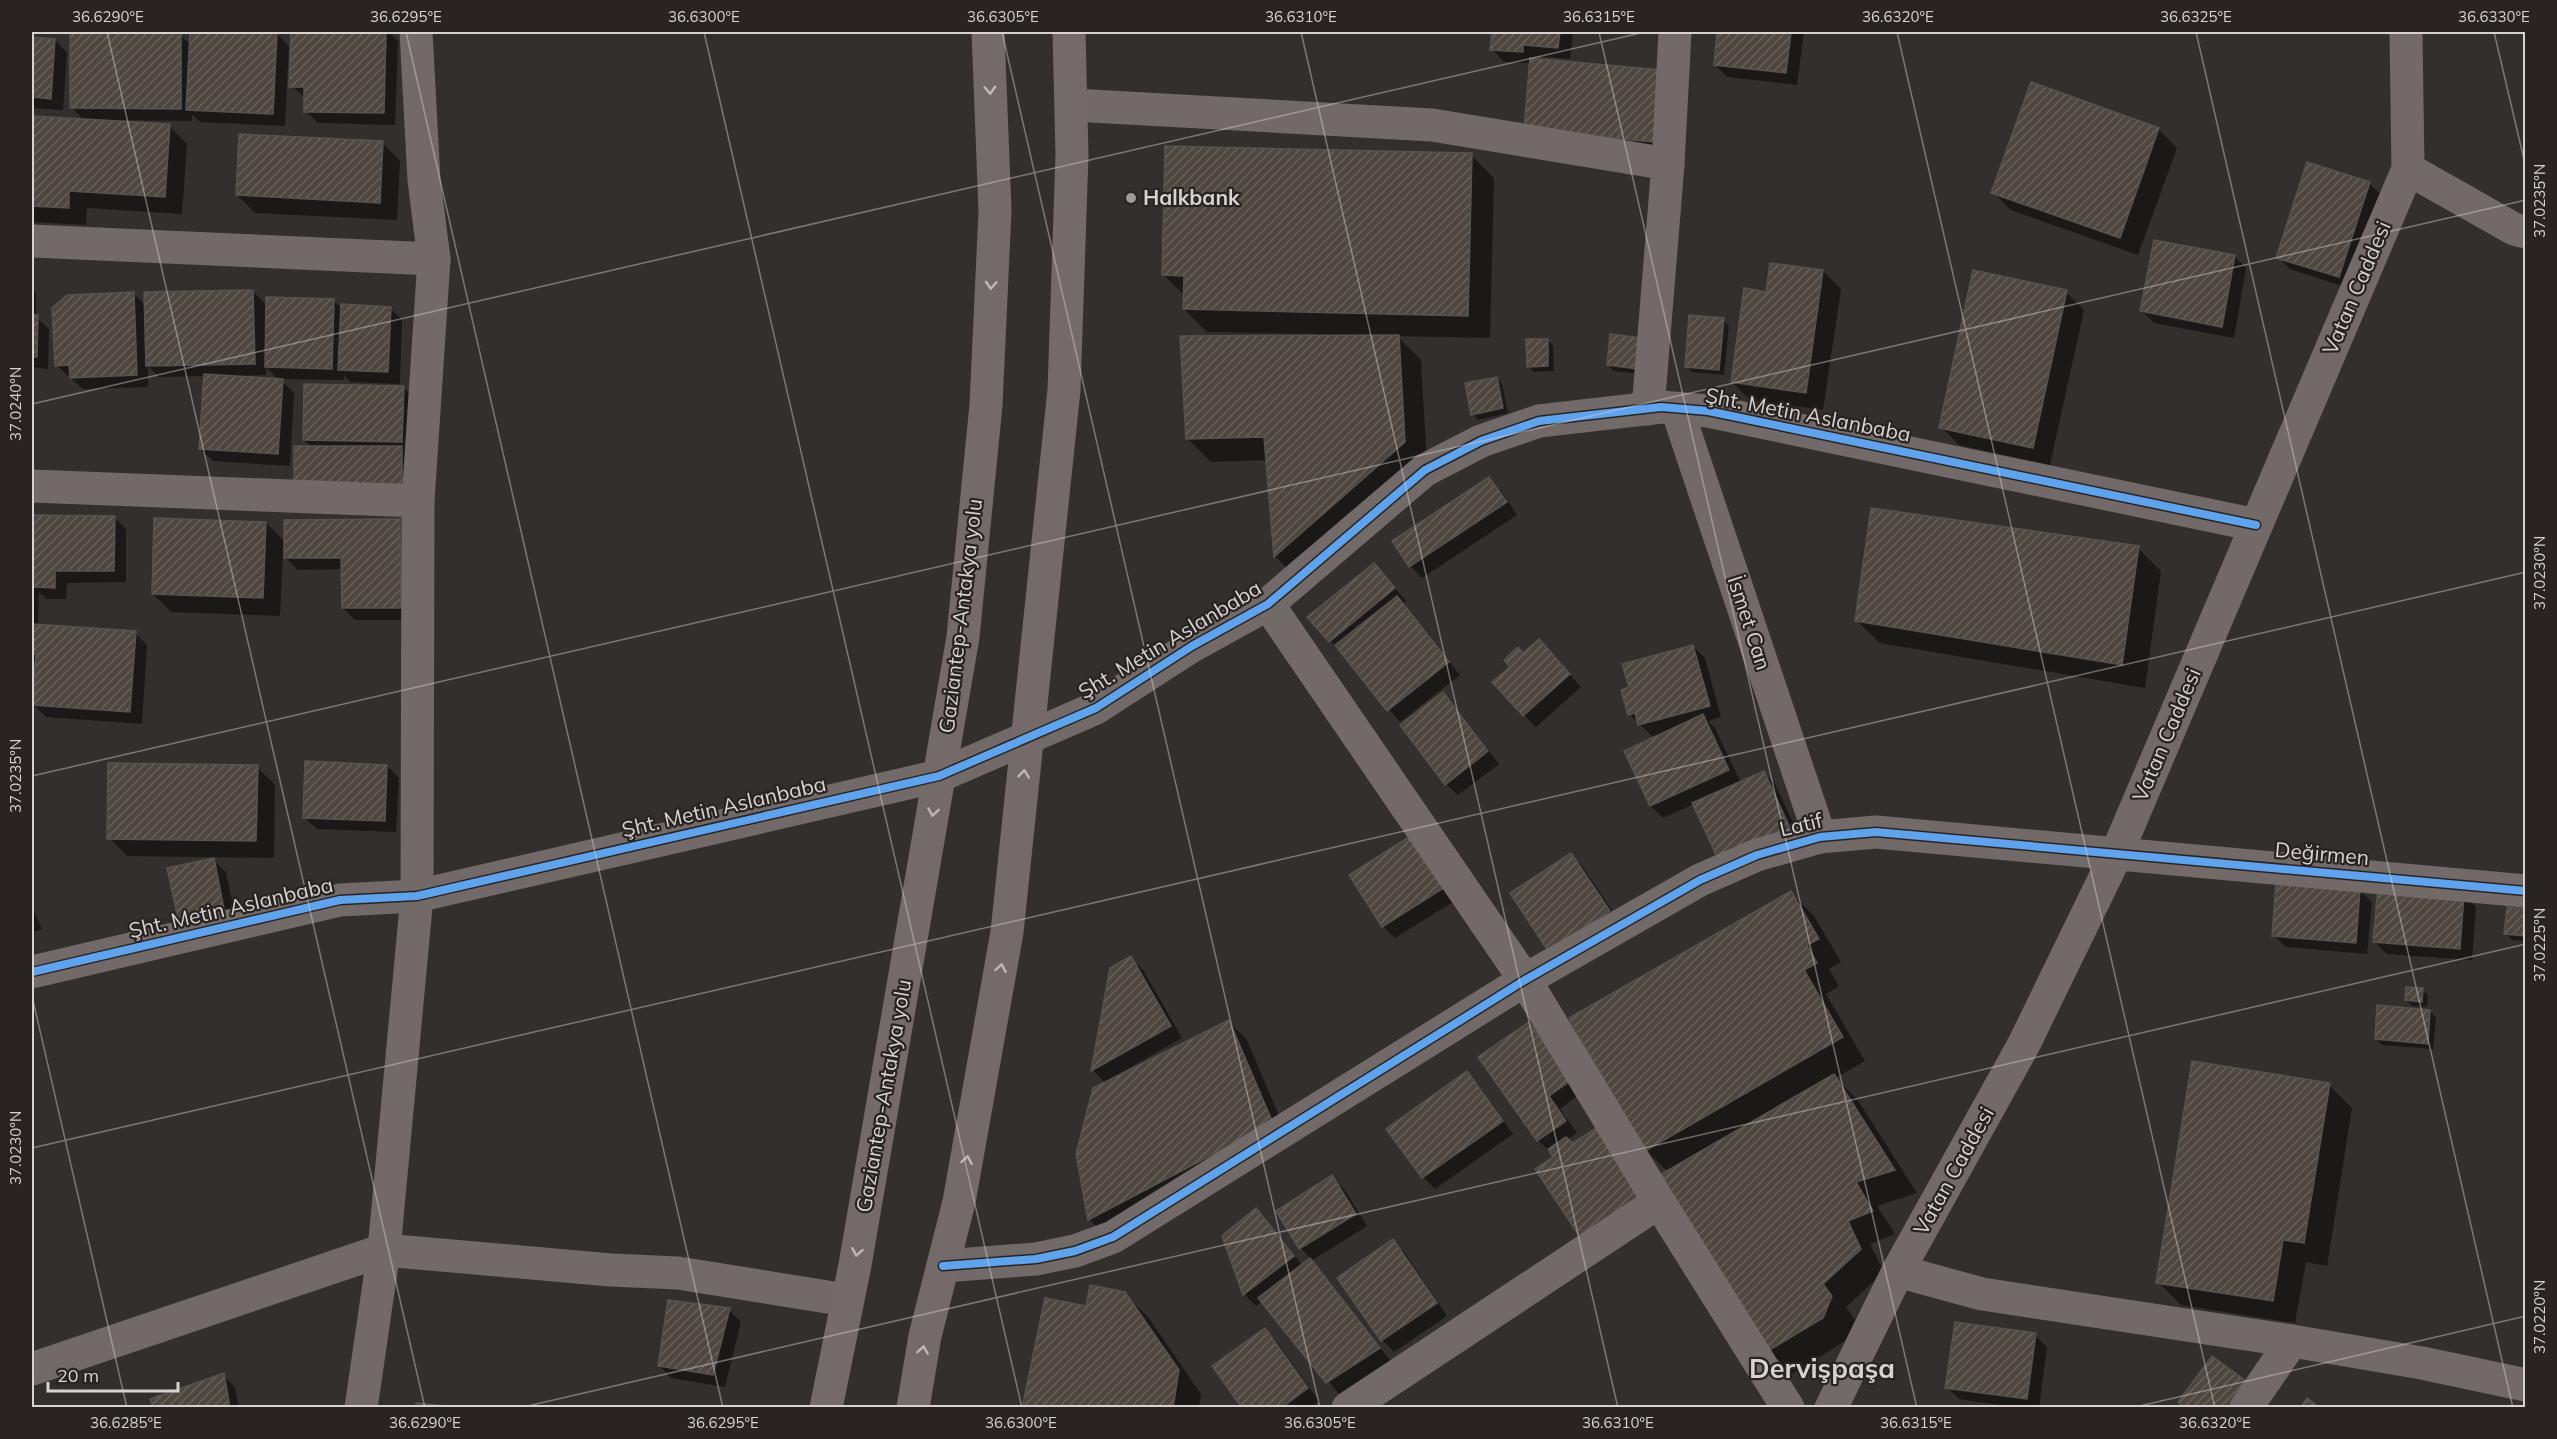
<svg xmlns="http://www.w3.org/2000/svg" width="2557" height="1439" font-family="Mulish,sans-serif">
	<style>
		.shadow { fill: #0007; fill-rule: evenodd }
		.building { fill: url(#building-hatch); stroke: #555352; stroke-width: 1.5 }
		.lines { fill: none; stroke-linecap: round; stroke-linejoin: round }
		.minor { stroke: #726a69; stroke-width: 33 }
		.major { stroke: #736a69; stroke-width: 33 }
		.cycleway-casing { stroke: #292422; stroke-width: 11 }
		.cycleway { stroke: #60a3ed; stroke-width: 8 }
		.oneway { stroke: #bdb9b8 }
		.ticks { fill: none; stroke: #d6d3d2; stroke-width: 1.5; stroke-opacity: 0.45 }
		.poi-dot { fill: #9d9a98; stroke: #292422; stroke-width: 2 }
		.labels { text-anchor: middle; stroke-width: 4.5; stroke-linejoin: round; paint-order: stroke }
		.poi-label { font-size: 21px; font-weight: bold; fill: #d6d3d2; stroke: #292422; text-anchor: start }
		.street-label { font-size: 21px; fill: #d6d3d2; stroke: #292422 }
		.district-label { font-size: 27px; font-weight: bold; fill: #d6d3d2; stroke: #292422 }
		.neatline { fill: none; stroke: #d6d3d2; stroke-width: 2 }
		.ticks-label { font-size: 15px; text-anchor: middle; fill: #d6d3d2 }
	</style>
	<defs>
		<pattern id="building-hatch" width="6" height="6" patternUnits="userSpaceOnUse" patternTransform="scale(1.5)"><rect width="6" height="6" fill="#4e4740"/><path d="M-1 1l2-2M0 6l6-6M5 7l2-2" fill="none" stroke="#67615b"/></pattern>
	</defs>
	<rect width="100%" height="100%" fill="#322f2d"/>
	<!-- shadow -->
	<g class="shadow">
		<path d="M192,32L277,34L289,46L285,126L200,122L192,114V121L108,120V122L169,126L187,144L182,214L87,208L86,225L32,222V118L85,121L71,107L180,35L191,45Z"/>
		<path d="M292,32H388L398,41L395,125L318,123L306,111V98L291,86Z"/>
		<path d="M1493,32H1573L1570,59L1535,56L1534,60L1660,71L1671,159L1543,147L1531,63L1504,62L1492,49Z"/>
		<path d="M1624,32H1669V35Z"/>
		<path d="M1719,32H1804L1797,85L1727,77L1715,65Z"/>
		<path d="M32,39L55,40L67,53L63,110L32,108Z"/>
		<path d="M2032,84L2159,130L2177,148L2138,255L2011,210L1993,192Z"/>
		<path d="M382,143L400,161L397,220L255,213L237,195Z"/>
		<path d="M1471,155L1494,178L1490,338L1397,336L1421,360L1427,465L1298,579L1275,556L1267,460L1211,462L1188,439L1315,337V334L1207,332L1184,309L1185,296L1164,275Z"/>
		<path d="M2369,183L2381,195L2351,289L2290,269L2278,257Z"/>
		<path d="M2234,256L2246,268L2234,338L2154,323L2142,311Z"/>
		<path d="M1823,271L1841,289L1823,410L1750,400L1732,382L1767,293Z"/>
		<path d="M32,288L36,293V317L49,329L48,369L32,367Z"/>
		<path d="M253,292L268,306L334,301L342,309L390,308L402,320L400,384L351,382L344,375V380L280,379L294,393L290,466L213,461L200,449L206,376L159,377L148,366V387L83,389L56,365L133,293L146,306ZM266,367L280,381L237,378V376L266,375Z"/>
		<path d="M2066,292L2084,310L2050,465L1959,445L1941,427Z"/>
		<path d="M1723,320L1729,326L1724,375L1692,372L1686,366Z"/>
		<path d="M1548,340L1553,346L1554,371L1534,372L1528,366Z"/>
		<path d="M1648,340L1651,375L1614,371L1608,365Z"/>
		<path d="M1496,378L1502,384L1508,413L1478,420L1473,414Z"/>
		<path d="M403,387L415,399L413,497L312,448L304,440Z"/>
		<path d="M1489,479L1501,491L1517,515L1422,578L1410,566L1394,541Z"/>
		<path d="M114,517L126,529V582L67,583L66,599H46L39,592L38,626L135,633L147,645L142,724L46,717L36,707H32V673L33,690L37,665L32,660V525L34,527Z"/>
		<path d="M400,520L412,533V620H355L343,608V569L298,570L283,555L280,616L171,612L153,594L266,523L286,543Z"/>
		<path d="M2138,548L2161,571L2145,688L1880,643L1856,620Z"/>
		<path d="M1386,577L1406,601L1403,604L1460,675L1400,722L1310,617Z"/>
		<path d="M1693,646L1705,658L1721,717L1708,721L1715,728L1741,783L1763,772L1775,784L1801,840L1694,804L1663,818L1651,806L1626,752L1662,734L1652,736L1629,714L1630,688Z"/>
		<path d="M1551,653L1581,687L1536,727L1524,715V655Z"/>
		<path d="M1443,694L1455,706L1499,764L1458,795L1446,784Z"/>
		<path d="M387,766L399,778L396,832L317,829L304,817Z"/>
		<path d="M257,767L275,785L274,858L127,856L109,838Z"/>
		<path d="M1423,849L1456,900L1395,938L1383,926Z"/>
		<path d="M1571,855L1583,867L1621,924L1549,950Z"/>
		<path d="M213,860L226,872L236,920L191,929L179,917Z"/>
		<path d="M2359,890L2372,902L2367,954L2286,947L2273,935Z"/>
		<path d="M1791,893L1814,916L1841,962L1829,969L1839,986L1826,994L1865,1061L1835,1078L1857,1099L1917,1193L1877,1206L1895,1234L1870,1244L1884,1272L1846,1307L1855,1320L1845,1341L1792,1374L1769,1350L1668,1172L1646,1150Z"/>
		<path d="M2464,895L2476,907L2472,960L2387,954L2375,942Z"/>
		<path d="M32,907L42,929L32,933Z"/>
		<path d="M2526,910V941L2512,940L2506,934Z"/>
		<path d="M1131,958L1143,970L1182,1038L1113,1077L1114,1079L1229,1022L1247,1040L1290,1142L1107,1237L1089,1219L1106,1084L1093,1070L1111,969Z"/>
		<path d="M2422,990L2428,995L2427,1007L2412,1006L2406,1000Z"/>
		<path d="M2430,1012L2436,1017L2433,1049L2382,1045L2376,1039Z"/>
		<path d="M1529,1024L1541,1036L1581,1093L1560,1109L1577,1133L1567,1140L1555,1157L1538,1140Z"/>
		<path d="M1466,1073L1478,1085L1513,1134L1435,1189L1423,1177Z"/>
		<path d="M2329,1085L2352,1108L2327,1266L2306,1262L2295,1323L2181,1305L2158,1282Z"/>
		<path d="M1332,1177L1344,1189L1367,1226L1311,1261L1391,1361L1339,1394L1263,1301L1256,1306L1245,1295L1224,1236L1256,1210L1302,1265L1311,1259L1301,1248L1278,1211Z"/>
		<path d="M1393,1241L1405,1253L1447,1316L1394,1352L1382,1340Z"/>
		<path d="M1124,1294L1148,1317L1201,1394L1199,1408H1023L1087,1308Z"/>
		<path d="M729,1310L741,1322L725,1387L671,1378L659,1365Z"/>
		<path d="M1265,1330L1277,1342L1319,1401L1310,1408H1244Z"/>
		<path d="M2035,1335L2047,1347L2039,1408H2019L1959,1399L1947,1387Z"/>
		<path d="M223,1375L235,1387L239,1408H155Z"/>
	</g>
	<!-- building -->
	<g class="building">
		<path d="M190,32H277L273,114L186,110Z"/>
		<path d="M291,32H386L384,113L304,112V87H289Z"/>
		<path d="M1492,32H1560L1558,48L1523,45V52L1490,50Z"/>
		<path d="M1717,32H1791L1786,73L1714,65Z"/>
		<path d="M70,33H181V109L70,108Z"/>
		<path d="M32,37L55,39L51,99L32,97Z"/>
		<path d="M1530,58L1660,70L1654,142L1524,130Z"/>
		<path d="M2031,82L2159,128L2120,238L1991,193Z"/>
		<path d="M32,116L170,124L165,197L69,191V208L32,206Z"/>
		<path d="M239,134L383,141L380,203L236,195Z"/>
		<path d="M1165,146L1472,153L1468,316L1183,309L1184,276L1162,275Z"/>
		<path d="M2307,162L2370,182L2339,277L2276,258Z"/>
		<path d="M2154,240L2235,255L2222,327L2140,311Z"/>
		<path d="M1770,263L1823,270L1806,393L1731,382L1744,288L1766,292Z"/>
		<path d="M1973,270L2067,290L2033,448L1939,428Z"/>
		<path d="M253,290L255,364L146,366L144,292Z"/>
		<path d="M134,292L137,375L70,378L69,365L55,366L52,308L67,295Z"/>
		<path d="M266,297L334,299L332,369L265,367Z"/>
		<path d="M341,304L391,307L388,372L338,370Z"/>
		<path d="M32,315H38L37,357H32Z"/>
		<path d="M1689,315L1724,318L1719,370L1685,367Z"/>
		<path d="M1610,334L1649,339L1645,370L1607,365Z"/>
		<path d="M1399,335L1405,442L1274,557L1264,437L1186,439L1180,336Z"/>
		<path d="M1526,339H1548V366L1527,367Z"/>
		<path d="M204,374L283,379L278,454L199,449Z"/>
		<path d="M1497,377L1503,408L1471,415L1465,383Z"/>
		<path d="M304,384L404,386L402,442L303,440Z"/>
		<path d="M294,446H402V486L294,485Z"/>
		<path d="M1489,477L1507,502L1409,567L1392,541Z"/>
		<path d="M1871,508L2139,546L2122,665L1855,621Z"/>
		<path d="M33,515L115,516L114,571H55V588L33,587Z"/>
		<path d="M154,518L266,522L263,598L152,594Z"/>
		<path d="M400,519L401,608H342L341,558H284V520Z"/>
		<path d="M1374,563L1395,588L1329,642L1307,617Z"/>
		<path d="M1397,596L1449,662L1387,711L1335,645Z"/>
		<path d="M32,624L136,631L130,712L32,705L36,654H32Z"/>
		<path d="M1539,639L1570,674L1523,716L1492,682L1510,667L1504,660L1518,647L1523,653Z"/>
		<path d="M1693,645L1710,706L1638,725L1635,713L1628,715L1621,690L1629,687L1622,664Z"/>
		<path d="M1443,692L1488,751L1445,785L1400,725Z"/>
		<path d="M1703,714L1729,770L1650,806L1624,751Z"/>
		<path d="M305,761L387,765L385,821L303,818Z"/>
		<path d="M108,763L258,765L256,841L107,839Z"/>
		<path d="M1764,771L1790,828L1719,861L1692,803Z"/>
		<path d="M1412,835L1445,887L1382,927L1349,875Z"/>
		<path d="M1571,853L1610,911L1548,951L1510,893Z"/>
		<path d="M214,858L224,909L178,918L167,868Z"/>
		<path d="M2276,882L2360,889L2356,943L2272,936Z"/>
		<path d="M2378,887L2464,894L2460,949L2373,942Z"/>
		<path d="M1791,891L1819,939L1807,945L1817,963L1804,970L1843,1037L1645,1151L1569,1018Z"/>
		<path d="M2507,907L2526,909V936L2504,934Z"/>
		<path d="M1131,956L1171,1026L1091,1071L1110,968Z"/>
		<path d="M2406,987L2423,988L2422,1002L2405,1000Z"/>
		<path d="M2377,1005L2430,1010L2428,1044L2375,1039Z"/>
		<path d="M1229,1020L1273,1123L1088,1220L1076,1154L1093,1088Z"/>
		<path d="M1529,1022L1570,1081L1549,1096L1566,1121L1537,1141L1478,1057Z"/>
		<path d="M2192,1061L2330,1083L2304,1243L2283,1240L2273,1301L2156,1283Z"/>
		<path d="M1467,1071L1503,1121L1422,1178L1386,1129Z"/>
		<path d="M1834,1074L1895,1170L1856,1182L1873,1211L1848,1221L1861,1249L1823,1284L1832,1296L1823,1318L1768,1351L1658,1176Z"/>
		<path d="M1601,1125L1647,1193L1580,1237L1535,1169L1553,1157L1548,1149L1566,1137L1573,1143Z"/>
		<path d="M1332,1175L1356,1214L1299,1249L1276,1211Z"/>
		<path d="M1256,1208L1294,1256L1243,1295L1222,1236Z"/>
		<path d="M1393,1239L1437,1303L1381,1341L1337,1278Z"/>
		<path d="M1310,1258L1380,1348L1326,1383L1258,1298Z"/>
		<path d="M1090,1285L1125,1292L1179,1370L1173,1408H1022L1045,1298L1086,1306Z"/>
		<path d="M668,1300L730,1308L713,1375L658,1366Z"/>
		<path d="M1955,1322L2036,1333L2027,1399L1945,1388Z"/>
		<path d="M1265,1328L1308,1388L1281,1408H1242L1212,1366Z"/>
		<path d="M2212,1356L2254,1387L2239,1408H2185L2178,1402Z"/>
		<path d="M224,1373L230,1408H153L150,1399Z"/>
		<path d="M2307,1398L2320,1408H2300Z"/>
		<path d="M416,1403L466,1408H416Z"/>
	</g>
	<g class="lines">
		<!-- minor -->
		<g class="minor">
			<path d="M1073,105L1432,125L1668,164"/>
			<path d="M2408,169L2514,229L2526,232"/>
			<path d="M32,241L434,259"/>
			<path d="M1648,409L1668,164L1675,32"/>
			<path d="M1677,409L1820,837"/>
			<path d="M32,486L418,501"/>
			<path d="M1268,604L1525,980L1659,1202L1788,1408"/>
			<path d="M32,972L340,900L417,896L939,776L1096,708L1192,646L1268,604L1425,470L1481,441L1539,421L1661,407L1708,411L2256,525"/>
			<path d="M943,1266L1036,1259L1075,1251L1113,1237L1525,980L1700,880L1757,855L1820,837L1876,832L2526,891"/>
			<path d="M1898,1271L1982,1294L2292,1341L2422,1363L2526,1385"/>
			<path d="M32,1369L384,1250L611,1270L678,1273L846,1300"/>
			<path d="M361,1408L384,1250L417,896L418,501L434,259L424,180L416,32"/>
			<path d="M1348,1408L1659,1202"/>
			<path d="M1831,1408L1898,1271L2024,1044L2116,855L2408,169L2406,32"/>
			<path d="M2246,1408L2292,1341"/>
		</g>
		<!-- major -->
		<g class="major">
			<path d="M826,1408L855,1265L963,637L986,405L995,211L988,32"/>
			<path d="M913,1408L925,1336L959,1202L1007,932L1064,390L1072,155L1069,32"/>
		</g>
		<!-- cycleway casing -->
		<g class="cycleway-casing">
			<g id="cycleway">
				<path d="M32,972L340,900L417,896L939,776L1096,708L1192,646L1268,604L1425,470L1481,441L1539,421L1661,407L1708,411L2256,525"/>
				<path d="M943,1266L1036,1259L1075,1251L1113,1237L1525,980L1700,880L1757,855L1820,837L1876,832L2526,891"/>
			</g>
		</g>
		<!-- cycleway -->
		<use href="#cycleway" class="cycleway"/>
	</g>
	<!-- one-way arrows -->
	<defs><path id="oneway-chevron" d="M-2-3.5L2.5 0L-2 3.5" fill="none" stroke-width="1.6" stroke-linecap="round" stroke-linejoin="round" transform="scale(1.5)"/></defs>
	<g class="oneway">
		<use href="#oneway-chevron" transform="translate(990 90) rotate(88)"/>
		<use href="#oneway-chevron" transform="translate(991 285) rotate(93)"/>
		<use href="#oneway-chevron" transform="translate(1024 774) rotate(-84)"/>
		<use href="#oneway-chevron" transform="translate(933 812) rotate(99)"/>
		<use href="#oneway-chevron" transform="translate(1001 968) rotate(-80)"/>
		<use href="#oneway-chevron" transform="translate(967 1160) rotate(-80)"/>
		<use href="#oneway-chevron" transform="translate(857 1252) rotate(100)"/>
		<use href="#oneway-chevron" transform="translate(923 1350) rotate(-81)"/>
	</g>
	<!-- ticks -->
	<path class="ticks" d="M32,32H33M107,32L425,1408M406,32L723,1408M704,32L1022,1408M1002,32L1320,1408M1301,32L1618,1408M1599,32L1917,1408M1897,32L2215,1408M2196,32L2513,1408M2494,32L2526,168M32,404L1645,32M32,776L2526,200M32,996L127,1408M32,1148L2526,572M519,1408L2526,944M2131,1408L2526,1316"/>
	<!-- markers -->
	<circle class="poi-dot" cx="1131" cy="198" r="6"/>
	<g class="labels">
		<!-- poi labels -->
		<g class="poi-label">
			<text x="1143" y="205">Halkbank</text>
		</g>
		<!-- street labels -->
		<g class="street-label">
			<text transform="translate(2357 288) rotate(-67)" y="7">Vatan Caddesi</text>
			<text transform="translate(1808 415) rotate(11)" y="7">Şht. Metin Aslanbaba</text>
			<text transform="translate(961 616) rotate(-83)" y="7">Gaziantep-Antakya yolu</text>
			<text transform="translate(1749 623) rotate(72)" y="7">İsmet Can</text>
			<text transform="translate(1170 640) rotate(-31)" y="7">Şht. Metin Aslanbaba</text>
			<text transform="translate(2167 735) rotate(-67)" y="7">Vatan Caddesi</text>
			<text transform="translate(724 807) rotate(-13)" y="7">Şht. Metin Aslanbaba</text>
			<text transform="translate(1801 825) rotate(-13)" y="7">Latif</text>
			<text transform="translate(2322 854) rotate(5)" y="7">Değirmen</text>
			<text transform="translate(231 908) rotate(-13)" y="7">Şht. Metin Aslanbaba</text>
			<text transform="translate(884 1096) rotate(-80)" y="7">Gaziantep-Antakya yolu</text>
			<text transform="translate(1954 1171) rotate(-61)" y="7">Vatan Caddesi</text>
		</g>
		<!-- district labels -->
		<g class="district-label">
			<text x="1822" y="1378">Dervişpaşa</text>
		</g>
	</g>
	<!-- border -->
	<rect width="2557" height="1439" fill="none" stroke="#292422" stroke-width="66"/>
	<!-- scale -->
	<path d="M48 1382v9h130v-9" fill="none" stroke="#d6d3d2" stroke-width="3"/>
	<text x="57" y="1382" font-size="18" fill="#d6d3d2" stroke="#292422" stroke-width="4.5" paint-order="stroke">20 m</text>
	<rect x="33" y="33" width="2491" height="1373" class="neatline"/>
	<g class="ticks-label">
		<text x="108" y="22">36.6290°E</text>
		<text x="406" y="22">36.6295°E</text>
		<text x="704" y="22">36.6300°E</text>
		<text x="1003" y="22">36.6305°E</text>
		<text x="1301" y="22">36.6310°E</text>
		<text x="1599" y="22">36.6315°E</text>
		<text x="1898" y="22">36.6320°E</text>
		<text x="2196" y="22">36.6325°E</text>
		<text x="2494" y="22">36.6330°E</text>
		<text transform="translate(2540 201) rotate(-90)" y="5">37.0235°N</text>
		<text transform="translate(16 404) rotate(-90)" y="5">37.0240°N</text>
		<text transform="translate(2540 573) rotate(-90)" y="5">37.0230°N</text>
		<text transform="translate(16 776) rotate(-90)" y="5">37.0235°N</text>
		<text transform="translate(2540 945) rotate(-90)" y="5">37.0225°N</text>
		<text transform="translate(16 1148) rotate(-90)" y="5">37.0230°N</text>
		<text transform="translate(2540 1317) rotate(-90)" y="5">37.0220°N</text>
		<text x="126" y="1428">36.6285°E</text>
		<text x="425" y="1428">36.6290°E</text>
		<text x="723" y="1428">36.6295°E</text>
		<text x="1021" y="1428">36.6300°E</text>
		<text x="1320" y="1428">36.6305°E</text>
		<text x="1618" y="1428">36.6310°E</text>
		<text x="1916" y="1428">36.6315°E</text>
		<text x="2215" y="1428">36.6320°E</text>
	</g>
</svg>
